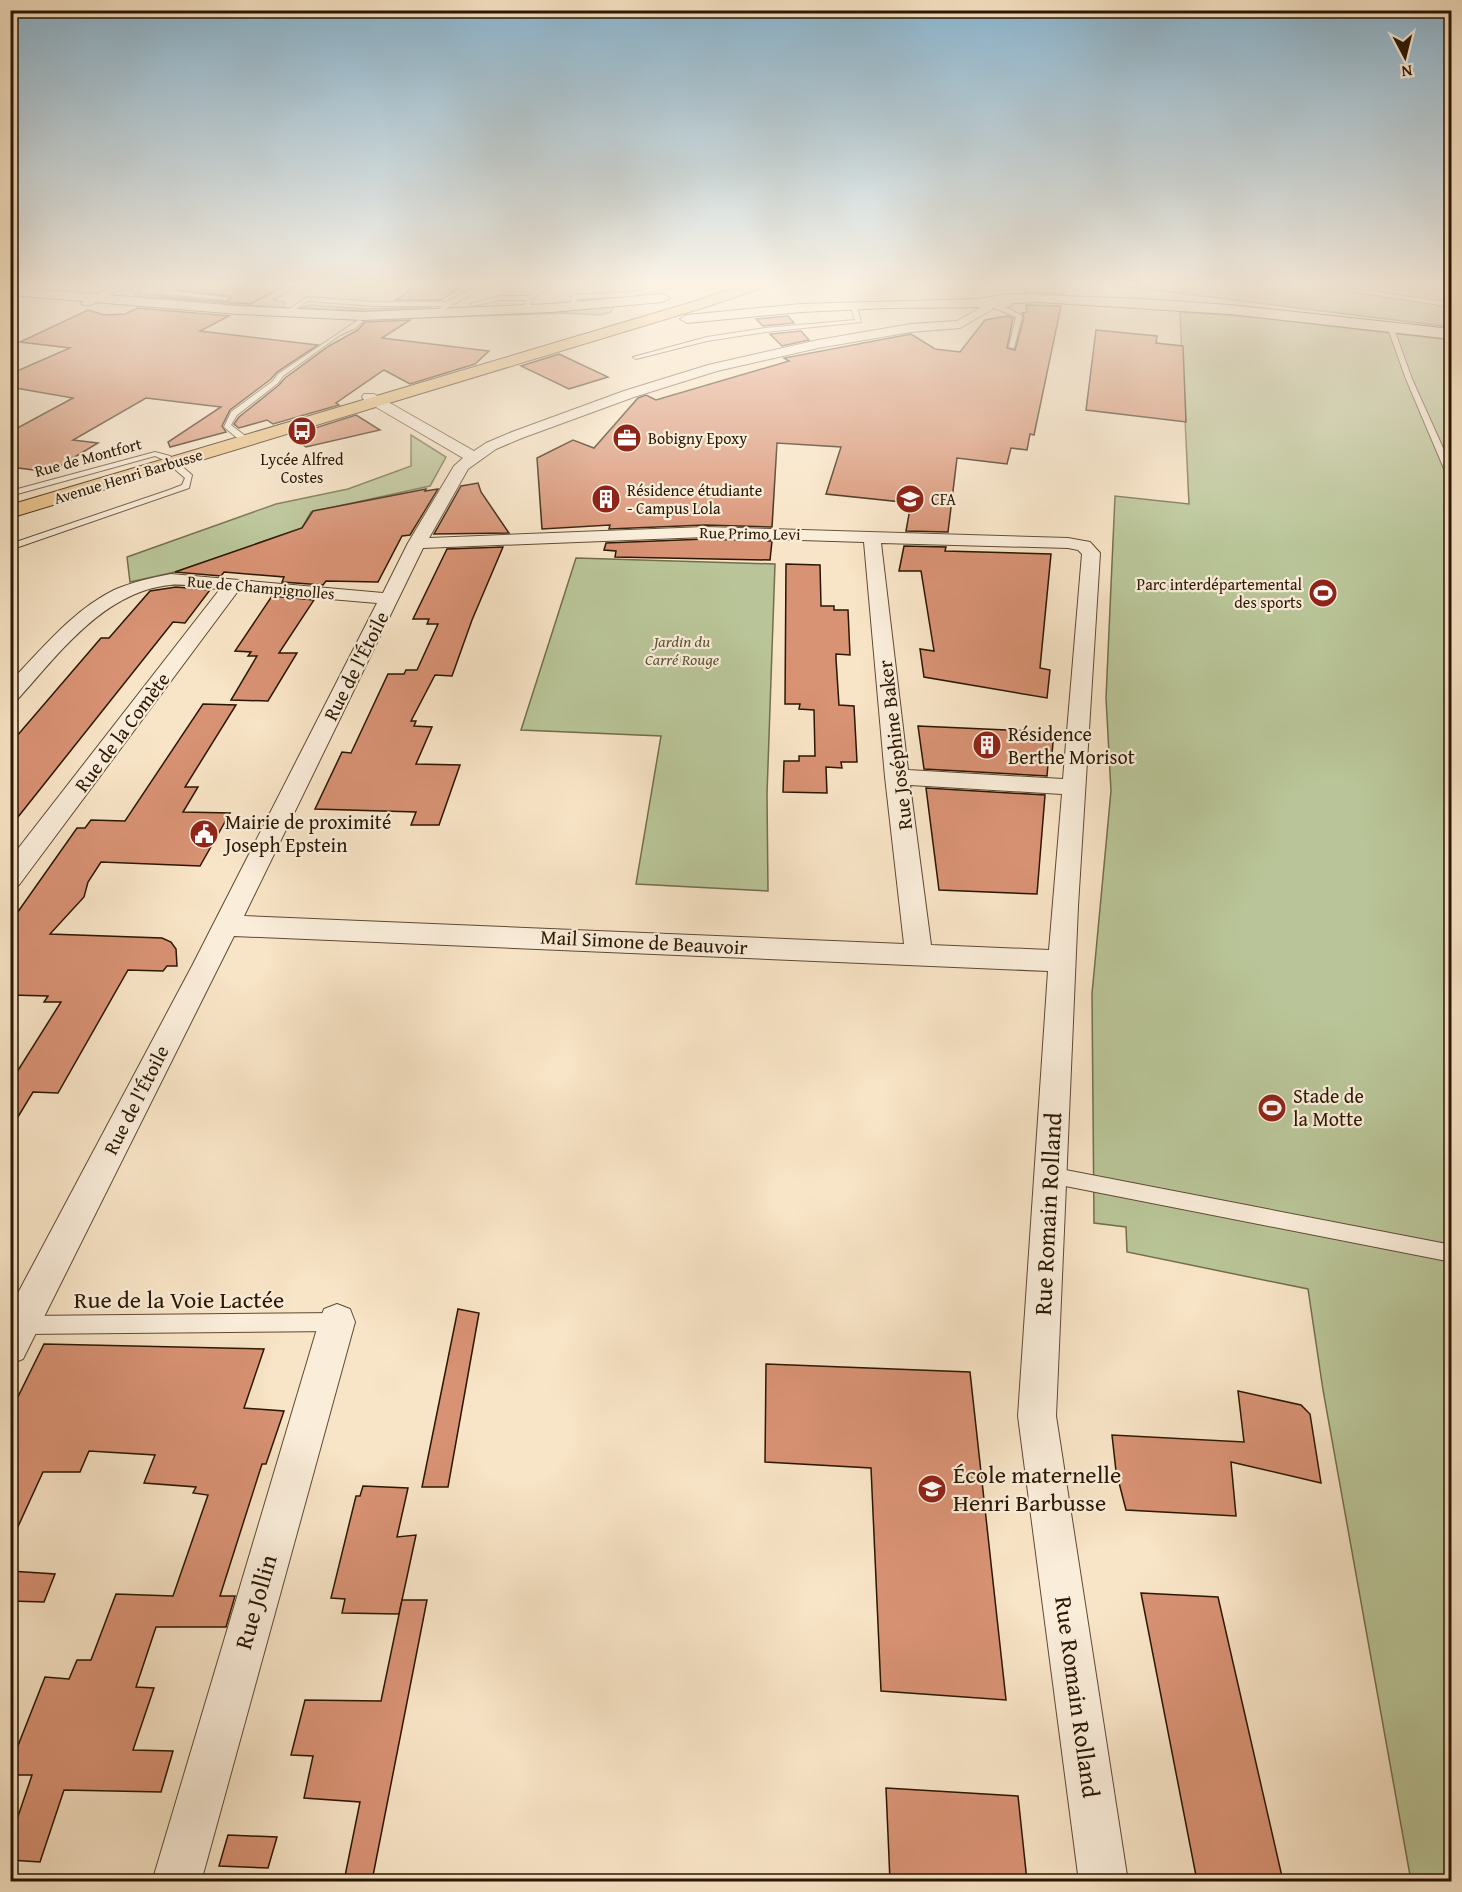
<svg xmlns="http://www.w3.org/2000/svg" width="1462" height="1892" font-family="'Gentium Book Plus',serif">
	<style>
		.green { fill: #b9c598; stroke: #726e4c; stroke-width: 1.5 }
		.building { fill: #d89274; stroke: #2a1701; stroke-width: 1.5 }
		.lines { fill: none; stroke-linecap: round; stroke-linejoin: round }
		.lane-casing { stroke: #5e4a32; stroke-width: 2 }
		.street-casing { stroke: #5e4a32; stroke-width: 2 }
		.secondary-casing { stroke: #2a1701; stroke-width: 2 }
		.primary-casing { stroke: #2a1701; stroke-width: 2 }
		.lane { fill: #faedda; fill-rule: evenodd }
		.street { fill: #faedda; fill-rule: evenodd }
		.secondary { fill: #faedda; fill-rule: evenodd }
		.primary { fill: #ecc283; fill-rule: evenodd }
		.labels { text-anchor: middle; stroke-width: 4.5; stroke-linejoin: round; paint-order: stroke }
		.far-poi-label { font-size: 16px; fill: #2a1701; stroke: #faedda; text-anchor: start }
		.far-street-label { font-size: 16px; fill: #2a1701; stroke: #faedda }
		.far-park-label { font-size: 16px; font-style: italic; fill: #5c5436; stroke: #faedda }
		.street-label { font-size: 20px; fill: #2a1701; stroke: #faedda }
		.poi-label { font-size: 20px; fill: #2a1701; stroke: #faedda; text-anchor: start }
		.near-street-label { font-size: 24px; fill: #2a1701; stroke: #faedda }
		.near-poi-label { font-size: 24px; fill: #2a1701; stroke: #faedda; text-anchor: start }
	</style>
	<rect width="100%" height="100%" fill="#f8e4c6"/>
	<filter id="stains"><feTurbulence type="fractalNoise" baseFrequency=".00333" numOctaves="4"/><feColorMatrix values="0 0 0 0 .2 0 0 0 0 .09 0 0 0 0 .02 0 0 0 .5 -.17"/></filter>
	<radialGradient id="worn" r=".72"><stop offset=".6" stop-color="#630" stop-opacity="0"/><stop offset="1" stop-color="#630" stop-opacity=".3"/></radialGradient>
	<!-- green -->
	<g class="green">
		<path d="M148,282H155L139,289L142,294L221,300L238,297L259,300L293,282H306L274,300L285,302L284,308L136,296L130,290Z"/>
		<path d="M1094,282H1451V327L1098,283Z"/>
		<path d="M311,305L365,309L432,307L366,311L299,308Z"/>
		<path d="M614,305L611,312L601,315L565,313L383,319L362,317Z"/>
		<path d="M1180,312L1253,317L1451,340V1881H1411L1323,1390L1308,1289L1127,1252L1126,1227L1094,1223L1092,994L1111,791L1106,698L1115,496L1189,504Z"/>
		<path d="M411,435L446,457L430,486L311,512L302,528L175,572L130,582L127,557L276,504L348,489L411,466Z"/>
		<path d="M576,558L775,564L767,794L768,891L636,884L661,736L521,730Z"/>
	</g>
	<!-- building -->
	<g class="building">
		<path d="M192,282H293L250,304L160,297L226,302L231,298L229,296L176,290Z"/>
		<path d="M422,282H468L441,300H396Z"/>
		<path d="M1024,282H1066L1063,294L1025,292Z"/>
		<path d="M1026,305L1061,306L1034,435L1030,434L1027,450L1011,448L1007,464L957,458L948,532L906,531L911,503L826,494L841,447L777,443L772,527L705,525L609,529L610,525L542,529L537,458L573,440L594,448L638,398L646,395L656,400L789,361L784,358L911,334L935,349L960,352L985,320L1007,316L1013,318L1007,348L1015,350L1024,317L1022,313L1027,312Z"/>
		<path d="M138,308L229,316L200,331L318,345L277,372L271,379L230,410L222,426L226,432L170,447L168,442L221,407L146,398L73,440L98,443L50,472L10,467V432L73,398L10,387V374L70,348L20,342L88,310L104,315L125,314Z"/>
		<path d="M788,316L794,323L763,326L756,319Z"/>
		<path d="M410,320L382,338L489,351L475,364L410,384L384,370L336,403L339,405L273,424L267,420L239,428L234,424L239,417L279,385L285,378L329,346L358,330L365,322Z"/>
		<path d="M1096,330L1157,336L1156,343L1183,346L1186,422L1086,410Z"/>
		<path d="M801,331L809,340L782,346L770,334Z"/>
		<path d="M559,354L608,377L569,389L521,366Z"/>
		<path d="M356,415L380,430L306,447L290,436Z"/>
		<path d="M478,483L481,492L509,533L434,534L461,486Z"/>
		<path d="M426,489L425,491L438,489L410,535L402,536L378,582L326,581L323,585L282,582L284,577L224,572L221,576L175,572L302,528L313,511Z"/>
		<path d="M705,539L772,541L770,560L615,557L616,551L604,550L606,543Z"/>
		<path d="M904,546L946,547L945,551L1051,554L1040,668L1050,670L1047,698L924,677L920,649L934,651L921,571H899Z"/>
		<path d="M503,547L472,620L452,676L435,675L411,721H416L414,726L432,727L416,764L460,765L439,825H411L416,812L315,809L342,752L351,753L388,674H404L406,670H417L438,624H427L429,619H413L447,549Z"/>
		<path d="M786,564L820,565L821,606H834V610H848L850,655L836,654V659L839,705L854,706L857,762H841L842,768L826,767L827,793L783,792L784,761H799V756H815L814,710L799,709L800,704H785Z"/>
		<path d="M176,587L210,590L185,623L173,622L10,827V744L101,638H109L150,591Z"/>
		<path d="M272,596L314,600L279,653H297L268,701L231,700L257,656H248L251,652L235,651Z"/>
		<path d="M203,704L236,705L185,787H198L183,812L230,813L200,866L101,862L88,882L84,897L50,934L162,938L171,942L176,949L177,966H167L163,971L128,970L58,1093L33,1092L10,1130V1083L61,1002H44L48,996L10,995V923L77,828H85L91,820L125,821Z"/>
		<path d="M918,726L1054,732L1051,764H1048L1047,776L924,769Z"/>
		<path d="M926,788L1045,795L1037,894L939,890Z"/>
		<path d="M458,1309L479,1313L448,1487H422Z"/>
		<path d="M44,1344L264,1349L244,1408L284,1411L266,1464H262L220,1596H235L226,1627H156L136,1687L154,1688L133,1750L173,1751L161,1792L64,1790L40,1862L10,1860V1840L32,1775H10V1766L45,1677L69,1679L77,1660H91L116,1594L173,1596L208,1495L193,1493L196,1487L144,1483L155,1455L89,1451L80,1472H43L10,1544V1413Z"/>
		<path d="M766,1364L970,1372L1006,1700L881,1691L871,1468L765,1462Z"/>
		<path d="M1238,1391L1301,1405L1310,1414L1321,1483L1231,1462L1236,1516L1126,1510L1116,1471L1112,1435L1244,1442Z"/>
		<path d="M363,1486L408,1488L397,1537L416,1535L399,1614L342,1613L345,1599L331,1598L356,1496H360Z"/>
		<path d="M10,1571L55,1574L44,1602L10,1601Z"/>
		<path d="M1141,1593L1218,1597L1283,1881H1197Z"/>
		<path d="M402,1600H427L372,1881H344L360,1802L304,1798L313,1756L291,1755L305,1700L381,1701Z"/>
		<path d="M886,1788L1018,1796L1027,1881H890Z"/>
		<path d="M228,1835L277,1837L268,1868L219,1866Z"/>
	</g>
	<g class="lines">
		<!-- lane casing -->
		<g class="lane-casing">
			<g id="lane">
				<path d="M87,282H103L100,284Z"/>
				<path d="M162,282H169L160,288L161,290L229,298L226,300L157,293L154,287Z"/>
				<path d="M486,282H493L442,311L439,309L442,306H375L308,301L290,313L285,312L307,297L375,302H446Z"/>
				<path d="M549,282H556L532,299L528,310L523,309L526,300H500L473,306L470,304L500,296H528Z"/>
				<path d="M687,282L693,283L631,296L577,299L576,307L571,306V297L574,295L631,292Z"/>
				<path d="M1171,282H1177L1170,291H1166Z"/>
				<path d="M1293,282H1307L1452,303V307Z"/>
				<path d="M982,301L1008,308L1022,316L1014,348L1009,347L1016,317L982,303Z"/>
				<path d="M854,305L857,307L861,322L765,332L707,341L636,359L633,357L707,337L765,328L855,320L851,307Z"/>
				<path d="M358,320L363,321L356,328L340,335L283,376L278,383L237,415L231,425L248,438V442H242L224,427L231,412L273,381L278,374Z"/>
				<path d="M1390,324L1393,326L1412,379L1452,468V480L1448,478L1406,379L1387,326Z"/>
				<path d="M155,452L170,456L192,475L189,488L10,550V544L169,490L182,485L185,478L164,460L155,456L10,496V491Z"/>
				<path d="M1050,1167L1452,1245V1262L1050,1183L1044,1180L1042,1175L1044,1170Z"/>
				<path d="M337,1313L343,1316L346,1322L343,1328L337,1331L24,1334L18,1331L15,1325L18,1319L24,1316Z"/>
			</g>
		</g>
		<!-- street casing -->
		<g class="street-casing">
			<g id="street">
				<path d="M119,282H134L91,305H83L81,303Z"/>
				<path d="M10,294L16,295L18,297L10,301Z"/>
				<path d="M983,298L987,300L993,309L960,328L911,332L818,348L717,371L634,397L522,438L496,449L468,469L429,538L705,527L1068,538L1090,542L1100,553L1078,906L1056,1416L1128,1882H1079L1018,1416L1048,971L234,936L23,1359L10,1364V1308L192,966L377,603L238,591L19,885L10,887V859L220,589C204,588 185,583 170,585C103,592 59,654 17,700L10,701V682C42,649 72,611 114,590C132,582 151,578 171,574L383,593L408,543L454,466L463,458L364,400L362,397L364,394H374L474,451L486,443L512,432L624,391L708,365L818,340L911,324L957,321L980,308L977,302ZM705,537L864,542L885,777L904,944L244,916L423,548ZM881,543L1068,548L1078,550L1082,554L1063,779L908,770ZM910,785L1062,794L1049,950L931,945Z"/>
				<path d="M337,1304L350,1309L355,1322L201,1882H152L319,1322L324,1309Z"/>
			</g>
		</g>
		<!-- secondary casing -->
		<g class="secondary-casing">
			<g id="secondary">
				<path d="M10,287L238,306L363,312L551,304L663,294L670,298L663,302L551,312L363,320L238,314L10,295Z"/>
				<path d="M1010,294L1142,299L1230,305L1452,329V339L1230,314L1039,302L1013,303L1011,306L1006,307L887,308L801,312L687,323L680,319L687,315L801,304L978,299Z"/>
			</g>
		</g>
		<!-- primary casing -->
		<g class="primary-casing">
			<path id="primary" d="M752,282H772L770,285L709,306L10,518V505L699,300Z"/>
		</g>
		<!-- lane -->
		<use href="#lane" class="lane"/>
		<!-- street -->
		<use href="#street" class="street"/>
		<!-- secondary -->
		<use href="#secondary" class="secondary"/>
		<!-- primary -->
		<use href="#primary" class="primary"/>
	</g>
	<!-- sky -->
	<linearGradient id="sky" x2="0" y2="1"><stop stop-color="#8ab8d5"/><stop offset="0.52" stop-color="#fcf3e5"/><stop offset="1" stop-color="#fcf3e5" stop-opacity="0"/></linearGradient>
	<rect width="1462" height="547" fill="url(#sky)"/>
	<!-- icons -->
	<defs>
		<g id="bus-disc" transform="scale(1.5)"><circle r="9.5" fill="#8f2418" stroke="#faedda"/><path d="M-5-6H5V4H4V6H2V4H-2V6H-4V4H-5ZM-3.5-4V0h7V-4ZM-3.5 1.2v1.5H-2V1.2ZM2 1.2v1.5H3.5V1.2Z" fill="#fff"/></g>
		<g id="office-disc" transform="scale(1.5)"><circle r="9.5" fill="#8f2418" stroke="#faedda"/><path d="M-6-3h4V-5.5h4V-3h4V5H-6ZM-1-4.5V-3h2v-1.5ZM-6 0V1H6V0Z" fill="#fff"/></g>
		<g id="building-disc" transform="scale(1.5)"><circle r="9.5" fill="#8f2418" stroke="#faedda"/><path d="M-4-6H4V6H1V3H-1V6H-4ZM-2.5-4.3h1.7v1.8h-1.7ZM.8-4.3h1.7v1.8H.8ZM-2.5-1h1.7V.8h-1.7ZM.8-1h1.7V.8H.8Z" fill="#fff"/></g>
		<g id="school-disc" transform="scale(1.5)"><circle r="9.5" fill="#8f2418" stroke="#faedda"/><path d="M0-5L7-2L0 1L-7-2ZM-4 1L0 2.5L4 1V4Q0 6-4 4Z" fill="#fff"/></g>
		<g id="stadium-disc" transform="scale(1.5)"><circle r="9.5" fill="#8f2418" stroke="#faedda"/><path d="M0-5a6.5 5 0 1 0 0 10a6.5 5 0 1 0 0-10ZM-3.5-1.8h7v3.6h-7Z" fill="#fff"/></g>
		<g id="civic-disc" transform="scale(1.5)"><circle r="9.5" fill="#8f2418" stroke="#faedda"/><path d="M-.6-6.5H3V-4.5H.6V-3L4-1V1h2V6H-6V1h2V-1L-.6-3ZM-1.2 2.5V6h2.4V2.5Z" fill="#fff"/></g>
	</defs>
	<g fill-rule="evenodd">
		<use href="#bus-disc" x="302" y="431"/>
		<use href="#office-disc" x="627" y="438"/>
		<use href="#building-disc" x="606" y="499"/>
		<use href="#school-disc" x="910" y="499"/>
		<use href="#stadium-disc" x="1323" y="593"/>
		<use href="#building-disc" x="987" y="745"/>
		<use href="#civic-disc" x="204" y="834"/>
		<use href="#stadium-disc" x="1272" y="1108"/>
		<use href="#school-disc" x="932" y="1489"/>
	</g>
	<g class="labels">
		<!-- far-poi labels -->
		<g class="far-poi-label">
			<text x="648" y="444">Bobigny Epoxy</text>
			<text x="302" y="465" text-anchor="middle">Lycée Alfred<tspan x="302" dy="18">Costes</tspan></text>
			<text x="627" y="496">Résidence étudiante<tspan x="627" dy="18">- Campus Lola</tspan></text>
			<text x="931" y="505">CFA</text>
			<text x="1302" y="590" text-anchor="end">Parc interdépartemental<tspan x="1302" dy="18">des sports</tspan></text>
		</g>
		<!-- far-street labels -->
		<g class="far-street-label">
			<text transform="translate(88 457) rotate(-15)" y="6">Rue de Montfort</text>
			<text transform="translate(128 476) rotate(-17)" y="6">Avenue Henri Barbusse</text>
			<text transform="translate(750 533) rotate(1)" y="6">Rue Primo Levi</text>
			<text transform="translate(261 587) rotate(5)" y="6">Rue de Champignolles</text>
		</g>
		<!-- far-park labels -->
		<g class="far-park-label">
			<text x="682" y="647">Jardin du<tspan x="682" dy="18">Carré Rouge</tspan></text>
		</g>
		<!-- street labels -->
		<g class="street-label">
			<text transform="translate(356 666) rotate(-63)" y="7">Rue de l'Étoile</text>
			<text transform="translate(122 732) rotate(-53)" y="7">Rue de la Comète</text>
			<text transform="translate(895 745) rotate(-97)" y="7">Rue Joséphine Baker</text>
			<text transform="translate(644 942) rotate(3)" y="7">Mail Simone de Beauvoir</text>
			<text transform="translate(136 1100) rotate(-63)" y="7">Rue de l'Étoile</text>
		</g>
		<!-- poi labels -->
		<g class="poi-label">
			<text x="1008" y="741">Résidence<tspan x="1008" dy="23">Berthe Morisot</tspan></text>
			<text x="225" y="829">Mairie de proximité<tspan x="225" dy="23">Joseph Epstein</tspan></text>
			<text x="1293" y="1103">Stade de<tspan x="1293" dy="23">la Motte</tspan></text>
		</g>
		<!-- near-street labels -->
		<g class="near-street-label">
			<text transform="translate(1048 1214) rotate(-87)" y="8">Rue Romain Rolland</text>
			<text x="179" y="1308">Rue de la Voie Lactée</text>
			<text transform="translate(256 1602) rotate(-74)" y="8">Rue Jollin</text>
			<text transform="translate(1077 1697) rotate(82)" y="8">Rue Romain Rolland</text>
		</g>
		<!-- near-poi labels -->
		<g class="near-poi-label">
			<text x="953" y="1483">École maternelle<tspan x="953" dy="28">Henri Barbusse</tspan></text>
		</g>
	</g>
	<!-- margin -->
	<rect width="1462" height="1892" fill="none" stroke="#f8e4c6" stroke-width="36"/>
	<rect x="12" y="12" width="1438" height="1868" fill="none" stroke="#2a1701" stroke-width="3"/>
	<rect x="18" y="18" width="1426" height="1856" fill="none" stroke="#2a1701" stroke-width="1.5"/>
	<!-- north arrow -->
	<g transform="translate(1405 57) rotate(173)" stroke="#faedda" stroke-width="4.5" paint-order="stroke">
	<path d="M0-4.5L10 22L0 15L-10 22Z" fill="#2a1701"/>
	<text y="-9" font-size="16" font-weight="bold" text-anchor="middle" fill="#2a1701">N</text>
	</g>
	<rect width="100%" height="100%" filter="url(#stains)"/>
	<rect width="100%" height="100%" fill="url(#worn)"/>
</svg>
